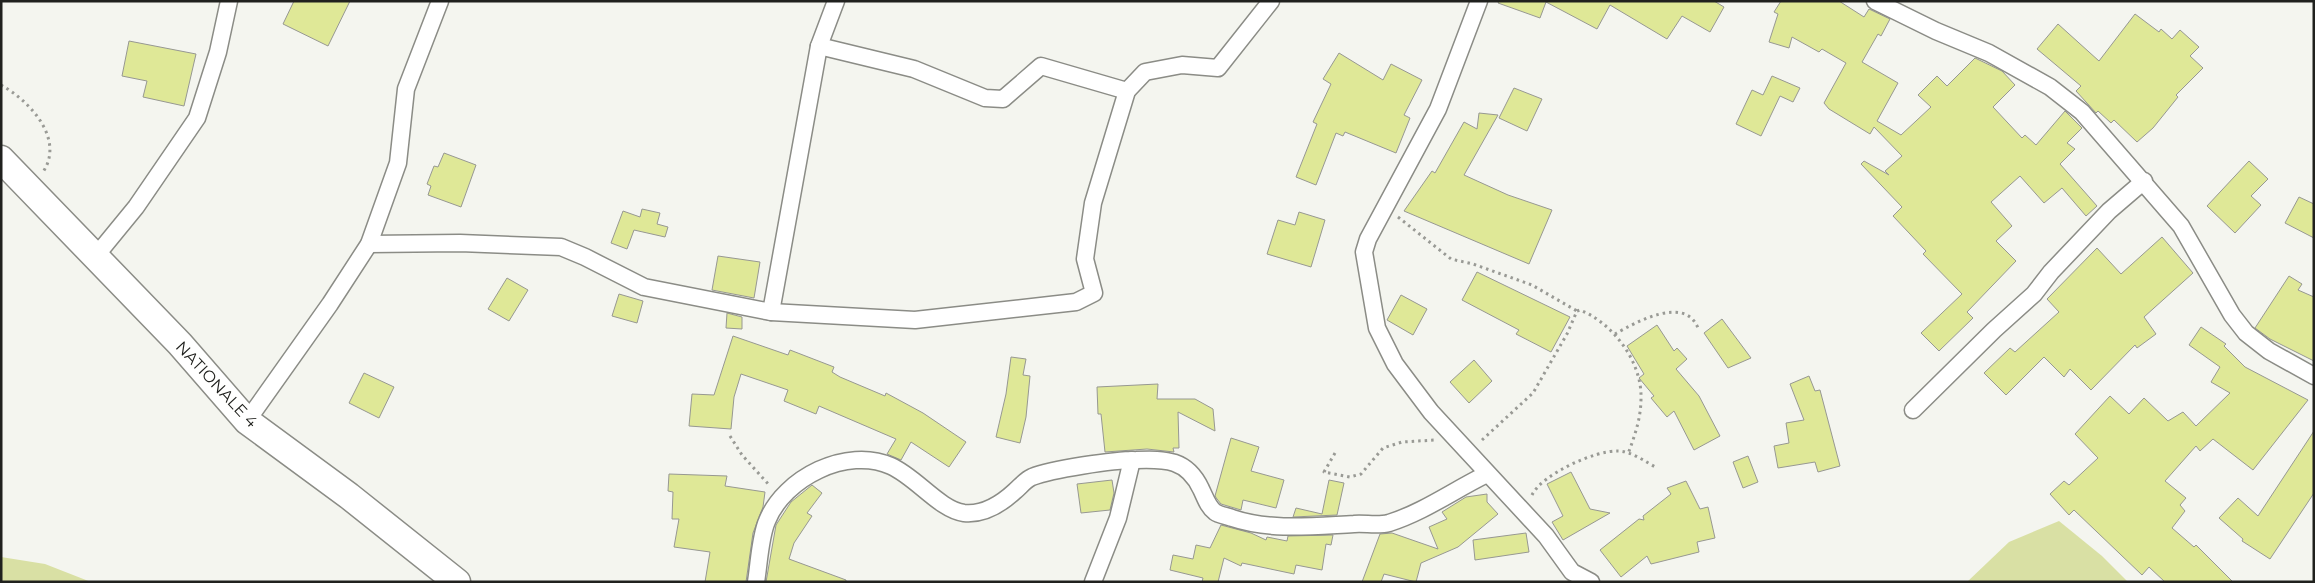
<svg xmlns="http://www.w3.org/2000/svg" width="2315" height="583" font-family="Montserrat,sans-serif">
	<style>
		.green { fill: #d9e0a4 }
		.building { fill: #dfe897; stroke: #979892 }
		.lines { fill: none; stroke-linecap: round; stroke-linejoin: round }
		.minor-casing { stroke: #8b8c86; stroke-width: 19 }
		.trunk-casing { stroke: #8b8c86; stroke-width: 29 }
		.path { stroke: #999a95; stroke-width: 3; stroke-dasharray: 2.5 4; stroke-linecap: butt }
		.minor { stroke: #fff; stroke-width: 16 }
		.trunk { stroke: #fff; stroke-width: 26 }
		.labels { text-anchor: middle; stroke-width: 4; stroke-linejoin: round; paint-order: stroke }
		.street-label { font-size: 16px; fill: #20211e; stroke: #fffffe }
	</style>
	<rect width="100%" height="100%" fill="#f4f5ef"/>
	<!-- green -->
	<g class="green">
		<path d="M2059,521L2102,556L2128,582H1967L2009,542Z"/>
		<path d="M1,557L45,564L91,582H1Z"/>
	</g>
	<!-- building -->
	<g class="building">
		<path d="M294,1H350L328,46L283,24Z"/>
		<path d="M1499,1H1714L1724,7L1710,32L1682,16L1667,39L1610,5L1597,29L1546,2L1540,18L1498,3Z"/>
		<path d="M1781,1H1839L1864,17L1869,9L1890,19L1881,36L1878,34L1862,62L1898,83L1877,121L1901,135L1931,107L1918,95L1937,76L1947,86L1975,58L2002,71L2015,85L1993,107L2022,138L2025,135L2036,145L2065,111L2082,128L2067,143L2075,149L2060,164L2097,206L2086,216L2062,188L2044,203L2020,176L1991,202L2012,226L1996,241L2016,261L1967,312L1973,318L1939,351L1921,333L1962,294L1923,254L1926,251L1893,216L1902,207L1861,164L1864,161L1889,175L1885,171L1902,156L1874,127L1870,134L1829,109L1824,103L1846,63L1822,49L1819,52L1792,37L1789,48L1769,42L1778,14L1774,12Z"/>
		<path d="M2135,14L2159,32L2161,29L2172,39L2180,30L2199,47L2190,56L2203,68L2176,95L2178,97L2153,128L2137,142L2114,120L2111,123L2098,111L2096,113L2076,91L2081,86L2037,49L2058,24L2099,61Z"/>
		<path d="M129,41L196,54L184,106L143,97L147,81L122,76Z"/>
		<path d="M1339,53L1383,80L1391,64L1422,80L1404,115L1410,118L1396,153L1345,132L1343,136L1336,133L1316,185L1296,177L1317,124L1313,122L1331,84L1323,79Z"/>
		<path d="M1772,76L1800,88L1793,102L1780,96L1761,136L1736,124L1752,90L1763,95Z"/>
		<path d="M1514,88L1542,99L1527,131L1499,118Z"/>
		<path d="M1479,113L1498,115L1464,175L1508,195L1552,210L1529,264L1404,211L1432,171L1435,173L1464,122L1477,129Z"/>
		<path d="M444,153L476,165L461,207L428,195L431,186L427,184L434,166L438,167Z"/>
		<path d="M2249,161L2268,179L2251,196L2261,205L2235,233L2207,206Z"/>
		<path d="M2299,197L2314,204V238L2285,223Z"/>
		<path d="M642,209L660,213L657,224L668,227L665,237L634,230L627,249L611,243L623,211L640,217Z"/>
		<path d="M1299,212L1325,220L1311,267L1267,254L1278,220L1295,225Z"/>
		<path d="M2162,237L2193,273L2144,317L2156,334L2137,348L2135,345L2091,390L2070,369L2064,377L2044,357L2006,395L1984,373L2010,348L2015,352L2059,312L2047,299L2097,248L2121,274Z"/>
		<path d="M718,256L760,262L754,298L712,290Z"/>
		<path d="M1477,272L1570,317L1551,352L1516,334L1519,330L1462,300Z"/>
		<path d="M2289,276L2302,284L2298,290L2314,297V361L2270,339L2255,328Z"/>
		<path d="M507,278L528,290L509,321L488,309Z"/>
		<path d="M619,294L643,301L637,323L612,316Z"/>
		<path d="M1401,295L1427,309L1413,335L1387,320Z"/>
		<path d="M727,313L742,317V329L726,328Z"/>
		<path d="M1722,319L1751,358L1728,368L1704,333Z"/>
		<path d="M1657,325L1674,351L1677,348L1687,359L1676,369L1699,396L1720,436L1694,450L1674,411L1667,417L1651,398L1654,396L1639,378L1644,374L1627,346Z"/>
		<path d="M2201,327L2226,344L2224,346L2245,367L2308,400L2253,470L2213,439L2200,451L2196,446L2165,481L2186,498L2180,505L2185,511L2172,528L2194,547L2196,545L2233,582H2165L2149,567L2142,575L2074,510L2069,515L2050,494L2064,481L2069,485L2098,458L2075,434L2110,396L2129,414L2144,398L2168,421L2183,412L2196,426L2230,393L2211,382L2220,367L2189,345Z"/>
		<path d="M733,336L788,355L790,350L834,367L832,372L840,377L885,396L886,393L923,413L966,442L949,467L911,442L901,460L887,454L896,439L819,406L816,414L784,401L788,390L741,374L734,397L731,429L689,426L692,394L714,395Z"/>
		<path d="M1011,357L1026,359L1023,375L1030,376L1026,417L1020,443L996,437L1006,394Z"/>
		<path d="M1474,360L1492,381L1469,403L1450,382Z"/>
		<path d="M364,373L394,387L379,418L349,403Z"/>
		<path d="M1809,376L1815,391L1820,390L1840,466L1818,472L1815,462L1778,468L1774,446L1789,443L1786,423L1804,420L1790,384Z"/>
		<path d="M1158,384L1157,399H1195L1213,409L1215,431L1178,412L1179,448H1173L1174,452L1147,449L1105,452L1101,414H1098L1097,387Z"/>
		<path d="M2314,431V493L2270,559L2242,541L2243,539L2219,518L2238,498L2258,516Z"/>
		<path d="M1231,438L1259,447L1251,471L1284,480L1276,508L1243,500L1241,510L1221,504L1217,499L1215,496Z"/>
		<path d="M1748,456L1758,482L1743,488L1733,462Z"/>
		<path d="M1571,472L1590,509L1610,513L1563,540L1552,522L1563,516L1547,484Z"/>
		<path d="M669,474L727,476L725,486L765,492L763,507L753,533L746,582H705L710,552L674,547L679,519H672L673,492L668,491Z"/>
		<path d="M1112,480L1114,493L1110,510L1081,513L1077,484Z"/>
		<path d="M1329,480L1344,483L1337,515L1293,517L1296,508L1322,514Z"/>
		<path d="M1686,481L1700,509L1708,507L1715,538L1697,542L1699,552L1651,564L1647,556L1621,577L1600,550L1639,519L1644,520L1643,516L1671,494L1667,488Z"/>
		<path d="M812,485L822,493L807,513L812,516L794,543L789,559L846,580V582H766L776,525L791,502Z"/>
		<path d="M1487,494V502L1498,514L1458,547L1421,563L1416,582L1384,574L1381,582H1362L1380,534L1392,533L1438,549L1429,527L1447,519L1442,512L1466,497Z"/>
		<path d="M1221,525L1251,533L1266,540L1267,537L1287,541L1288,536L1333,535L1331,545L1326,544L1322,570L1296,565L1294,574L1242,563L1241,566L1224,558L1218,582H1202L1203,578L1170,570L1173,555L1193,559L1196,545L1210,548Z"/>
		<path d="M1526,533L1529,552L1475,560L1473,540Z"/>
	</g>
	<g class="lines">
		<!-- minor casing -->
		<g class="minor-casing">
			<g id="minor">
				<path d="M1479,1L1438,109L1368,239L1364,252L1377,328L1395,364L1431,412L1546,536L1572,572L1591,582"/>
				<path d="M1875,1L1936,31L1989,53L2050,87L2082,112L2181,226L2232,315L2246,333L2269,351L2314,376"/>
				<path d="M819,46L914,69L985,98L1003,99L1041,66L1127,91"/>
				<path d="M369,244L460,243L561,247L585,257L644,287L771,312L915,320L1076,302L1094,293L1085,259L1093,203L1127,91L1145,72L1182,65L1218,68L1271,1"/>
				<path d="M95,257L136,207L197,118L218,52L229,1"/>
				<path d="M771,312L819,46L836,1"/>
				<path d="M1913,410L1994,330L2034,294L2051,272L2109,211L2144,181"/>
				<path d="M247,421L330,304L369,244L398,163L406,89L440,1"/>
				<path d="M756,582C759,564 760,537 767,521C784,478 847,446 891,466C916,477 940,510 964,513C984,515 1001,504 1015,491C1020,487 1025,480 1032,477C1052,469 1113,460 1136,460C1166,459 1187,459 1201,489C1205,497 1208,507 1215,512C1219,515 1227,516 1232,518C1271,531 1313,526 1354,524C1365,523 1378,526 1389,523C1424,512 1454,490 1487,474"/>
				<path d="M1093,582L1118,518L1132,460"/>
			</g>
		</g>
		<!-- trunk casing -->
		<g class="trunk-casing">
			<path id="trunk" d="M1,159L180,344L247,421L349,496L457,582"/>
		</g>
		<!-- path -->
		<g class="path">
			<path d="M1,85C30,101 65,139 43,172"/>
			<path d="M1398,217L1451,259L1473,264L1532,285L1577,311"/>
			<path d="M1615,334C1636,322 1685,295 1698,328"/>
			<path d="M730,436L742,455L770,486"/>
			<path d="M1482,440L1533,393L1567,334L1577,311L1580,310C1613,323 1642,362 1641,398C1641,418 1635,435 1628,454"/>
			<path d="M1335,453L1324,472L1350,477L1361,474L1383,448L1402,442L1435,440"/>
			<path d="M1532,495C1542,474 1596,450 1618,451C1631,451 1646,462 1657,468"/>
		</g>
		<!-- minor -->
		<use href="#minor" class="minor"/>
		<!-- trunk -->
		<use href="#trunk" class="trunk"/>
	</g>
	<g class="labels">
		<!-- street labels -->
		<g class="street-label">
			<text transform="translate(217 384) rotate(47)" y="6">NATIONALE 4</text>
		</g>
	</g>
	<!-- border -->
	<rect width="2315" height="583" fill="none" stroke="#20211e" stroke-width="5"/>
</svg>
